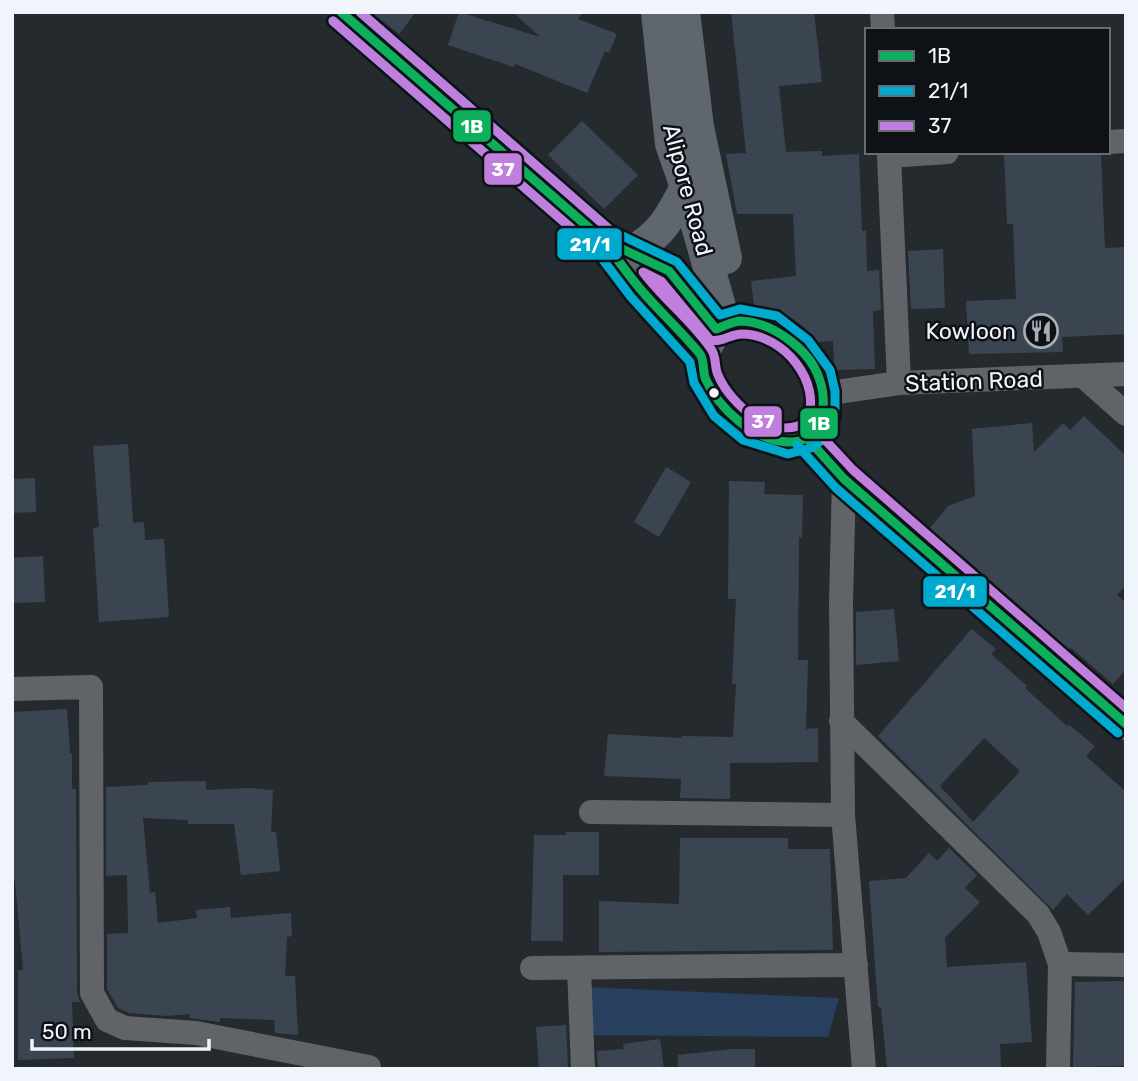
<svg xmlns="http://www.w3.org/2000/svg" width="1138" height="1081" font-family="Rubik,sans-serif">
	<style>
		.green { fill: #283f5e }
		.building { fill: #3b4552; fill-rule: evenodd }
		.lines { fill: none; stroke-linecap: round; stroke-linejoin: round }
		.minor { stroke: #606468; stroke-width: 24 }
		.major { stroke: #60666d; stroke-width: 32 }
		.bus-1-casing { stroke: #0e1116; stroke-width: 14 }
		.bus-2-casing { stroke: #0e1116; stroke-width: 14 }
		.bus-3-casing { stroke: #0e1116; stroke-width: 14 }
		.bus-1 { stroke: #0daf5c; stroke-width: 9 }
		.bus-2 { stroke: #00a9ce; stroke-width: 9 }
		.bus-3 { stroke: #c07fdc; stroke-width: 9 }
		.bus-dot { fill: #f0f5fc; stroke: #0e1116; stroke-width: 2.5 }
		.labels { text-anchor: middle; stroke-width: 5; stroke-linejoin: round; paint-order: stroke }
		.street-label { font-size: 23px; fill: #f0f5fc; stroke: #0e1116 }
		.poi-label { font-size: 23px; fill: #f0f5fc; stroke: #0e1116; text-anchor: end }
		.line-badge { stroke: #0e1116; stroke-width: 2.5 }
		.badge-label { font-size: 19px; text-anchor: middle; font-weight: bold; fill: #fff }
	</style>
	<rect width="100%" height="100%" fill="#252a2f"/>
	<!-- green -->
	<path class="green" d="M586,987L839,998L828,1037L582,1035Z"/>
	<!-- building -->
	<g class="building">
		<path d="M371,12H416L399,34Z"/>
		<path d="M459,12L540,37L513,12H583L578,19L617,34L609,53L605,51L587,93L515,64L514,67L448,45Z"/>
		<path d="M731,12H814L822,82L779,86L786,152L822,151V156L859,154L862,231H866L867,271L879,270L881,310L874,311L873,315L875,369L836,370L834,365L833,341L817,342L804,327L787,315L754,305L751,281L796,276L793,214H737L726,154L746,153Z"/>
		<path d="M582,121L638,175L604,209L548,155Z"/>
		<path d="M1098,152L1101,155L1105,248L1125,247L1126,334L1062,337L1063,352L969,354L966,301L1016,299L1013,224H1007L1004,153Z"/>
		<path d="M943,249L945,308L911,309L908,251Z"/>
		<path d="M1084,416L1126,456V585L1117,595L1126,603V669L1113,684L1071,648L1069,650L929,529L948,506L975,496L972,429L1032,423L1034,452L1063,423L1070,430Z"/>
		<path d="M128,444L133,523L144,522L145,540L164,539L169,617L99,622L93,528L99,527L93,446Z"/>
		<path d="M666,467L691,482L659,537L634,522Z"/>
		<path d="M35,478L36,512L12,513V479Z"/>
		<path d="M729,481L765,482L764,494L803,495L802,538L799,537L798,660H808L806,729L818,728V762L730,763V799L680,798L681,779L604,776L608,734L682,738V736L733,737L736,684H732L736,599H728Z"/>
		<path d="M43,556L45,602L12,603V558Z"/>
		<path d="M894,609L899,661L856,665V612Z"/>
		<path d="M972,629L996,649L991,654L1027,686L1025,688L1067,726L1068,724L1095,746L1086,756L1126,792V878L1088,915L1067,894L1053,910L878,736ZM984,738L1020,771L973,822L940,786Z"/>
		<path d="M67,709L70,753H72V789H76L77,993L80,1002H72L74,1058L18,1060V970H23L15,880H12V712Z"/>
		<path d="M206,781V790L249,788L273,790L271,832H276L280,871L241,875L234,824H188V820L143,818L150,893L155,892L158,923L197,918L196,910L230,907L231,918L291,913L292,936L287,937L285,976H295L298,1035L275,1033L274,1020L220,1018V1022L190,1018V1014L167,1016L129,1013L118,1008L107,989V934L128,933L127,875L106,876V787L148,785V782Z"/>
		<path d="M566,832H599V875H563V941H531L534,835H566Z"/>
		<path d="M680,838H788V849H830L833,950L599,952V901L679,904Z"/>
		<path d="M949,848L977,875L965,888L980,902L945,938L947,967L1026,962L1032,1042L1000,1044L1001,1069H887L881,1007H878L869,881L906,878L929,853L937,861Z"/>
		<path d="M1126,981V1066L1073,1067L1075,982Z"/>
		<path d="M566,1025L568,1069H539L536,1027Z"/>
		<path d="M660,1039L664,1069H598L597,1051L624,1049L623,1044Z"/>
		<path d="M732,1049H755V1069H678V1055Z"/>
	</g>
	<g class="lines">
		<!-- minor -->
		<g class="minor">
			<path d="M341,12L603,240L640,289L702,357"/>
			<path d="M882,12L883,30"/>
			<path d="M1108,142L1126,141"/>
			<path d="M616,246L669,271L716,329"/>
			<path d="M1083,376L1126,414"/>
			<path d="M899,383L889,156L947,152"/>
			<path d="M823,394L899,383L1126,374"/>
			<path d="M844,479L841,602L843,815L864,1069"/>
			<path d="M12,689L91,687L92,993L107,1020L125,1028L196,1033L369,1067V1069"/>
			<path d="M841,721L1038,914L1049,932L1060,964L1058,1069"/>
			<path d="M591,812L843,815"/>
			<path d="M1060,964L1126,965"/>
			<path d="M532,968L856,965"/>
			<path d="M579,968L583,1069"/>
		</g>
		<!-- major -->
		<g class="major">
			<path d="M657,12L671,144L686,187L725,324"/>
			<path d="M684,12L698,127L726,258"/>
			<path d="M629,253C661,236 670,218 686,187"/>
			<path d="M740,321C750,323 762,324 772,328C791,336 806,356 817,373C823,383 823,397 823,409C821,448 776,444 751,431C730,419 700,384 703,358C703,349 712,338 716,329Z"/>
			<path d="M806,437L844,479L1126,724"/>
		</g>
		<!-- bus-1 casing -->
		<g class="bus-1-casing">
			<g id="bus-1">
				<path d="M341,12L603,240"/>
				<path d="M603,240L669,271L716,329C724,326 734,321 741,321C772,322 809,349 819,378C829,404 823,444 787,442C754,440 719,409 706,380C702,372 705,361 700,354C682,332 660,312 642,291C628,275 616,257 603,240Z"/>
				<path d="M806,437L844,479L1126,724"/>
			</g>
		</g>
		<!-- bus-2 casing -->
		<g class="bus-2-casing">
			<g id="bus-2">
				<path d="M333,21L594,248L631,297L690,362L694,383L714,416L743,440L788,454L811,448L825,438L835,416V391L830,370L808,340L777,316L740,309L720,315L677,262L610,230L360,12"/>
				<path d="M797,445L836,488L1118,733"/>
			</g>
		</g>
		<!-- bus-3 casing -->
		<g class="bus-3-casing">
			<g id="bus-3">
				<path d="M360,12L610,230"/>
				<path d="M333,21L594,248"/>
				<path d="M643,272L661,281L710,340C722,343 730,334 742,334C783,334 823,382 807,421C775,444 730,404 718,375C714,367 717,357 711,349C692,321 663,299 643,272Z"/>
				<path d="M815,429L853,470L1126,708"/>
			</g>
		</g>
		<!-- bus-1 -->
		<use href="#bus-1" class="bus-1"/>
		<!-- bus-2 -->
		<use href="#bus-2" class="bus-2"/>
		<!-- bus-3 -->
		<use href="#bus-3" class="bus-3"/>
	</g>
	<!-- icons -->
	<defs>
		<g id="restaurant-ring" transform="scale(1.75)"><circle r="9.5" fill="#0e1116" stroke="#a9aeb4" stroke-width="1.5"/><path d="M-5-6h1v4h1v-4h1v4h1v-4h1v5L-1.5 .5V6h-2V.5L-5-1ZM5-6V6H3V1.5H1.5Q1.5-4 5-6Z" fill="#a9aeb4"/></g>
	</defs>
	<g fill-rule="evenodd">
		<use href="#restaurant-ring" x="1041" y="331"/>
	</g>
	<!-- markers -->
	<circle class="bus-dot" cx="714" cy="393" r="6"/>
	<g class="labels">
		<!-- street labels -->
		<g class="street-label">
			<text transform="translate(688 190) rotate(75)" y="8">Alipore Road</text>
			<text transform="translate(974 381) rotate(-2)" y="8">Station Road</text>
		</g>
		<!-- poi labels -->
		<g class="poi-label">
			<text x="1016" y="339">Kowloon</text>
		</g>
	</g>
	<g class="line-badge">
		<rect x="452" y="109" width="40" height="34" rx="7" fill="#0daf5c"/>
		<rect x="483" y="152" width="40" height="34" rx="7" fill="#c07fdc"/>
		<rect x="556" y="227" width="67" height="34" rx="7" fill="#00a9ce"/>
		<rect x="743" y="405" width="40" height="33" rx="7" fill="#c07fdc"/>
		<rect x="799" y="407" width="40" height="33" rx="7" fill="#0daf5c"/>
		<rect x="922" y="575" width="66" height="33" rx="7" fill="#00a9ce"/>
	</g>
	<g class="badge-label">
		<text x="472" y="133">1B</text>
		<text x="503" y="176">37</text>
		<text x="590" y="251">21/1</text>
		<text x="763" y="428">37</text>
		<text x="819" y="430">1B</text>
		<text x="955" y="598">21/1</text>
	</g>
	<!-- border -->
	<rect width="1138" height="1081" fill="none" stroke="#f0f5fc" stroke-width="28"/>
	<!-- legend -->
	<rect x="865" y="28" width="245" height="126" fill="#0e1116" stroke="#686c72" stroke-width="2"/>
	<rect x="879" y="51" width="35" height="10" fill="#0daf5c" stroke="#686c72" stroke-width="2"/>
	<text x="928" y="63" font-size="21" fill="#f0f5fc">1B</text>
	<rect x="879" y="86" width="35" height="10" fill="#00a9ce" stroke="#686c72" stroke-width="2"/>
	<text x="928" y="98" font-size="21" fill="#f0f5fc">21/1</text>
	<rect x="879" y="121" width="35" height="10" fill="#c07fdc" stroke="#686c72" stroke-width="2"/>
	<text x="928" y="133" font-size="21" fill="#f0f5fc">37</text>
	<!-- scale -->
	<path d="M32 1039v10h177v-10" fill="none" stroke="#f0f5fc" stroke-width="3.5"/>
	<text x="42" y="1039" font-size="21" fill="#f0f5fc" stroke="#0e1116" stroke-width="5" paint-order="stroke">50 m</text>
</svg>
